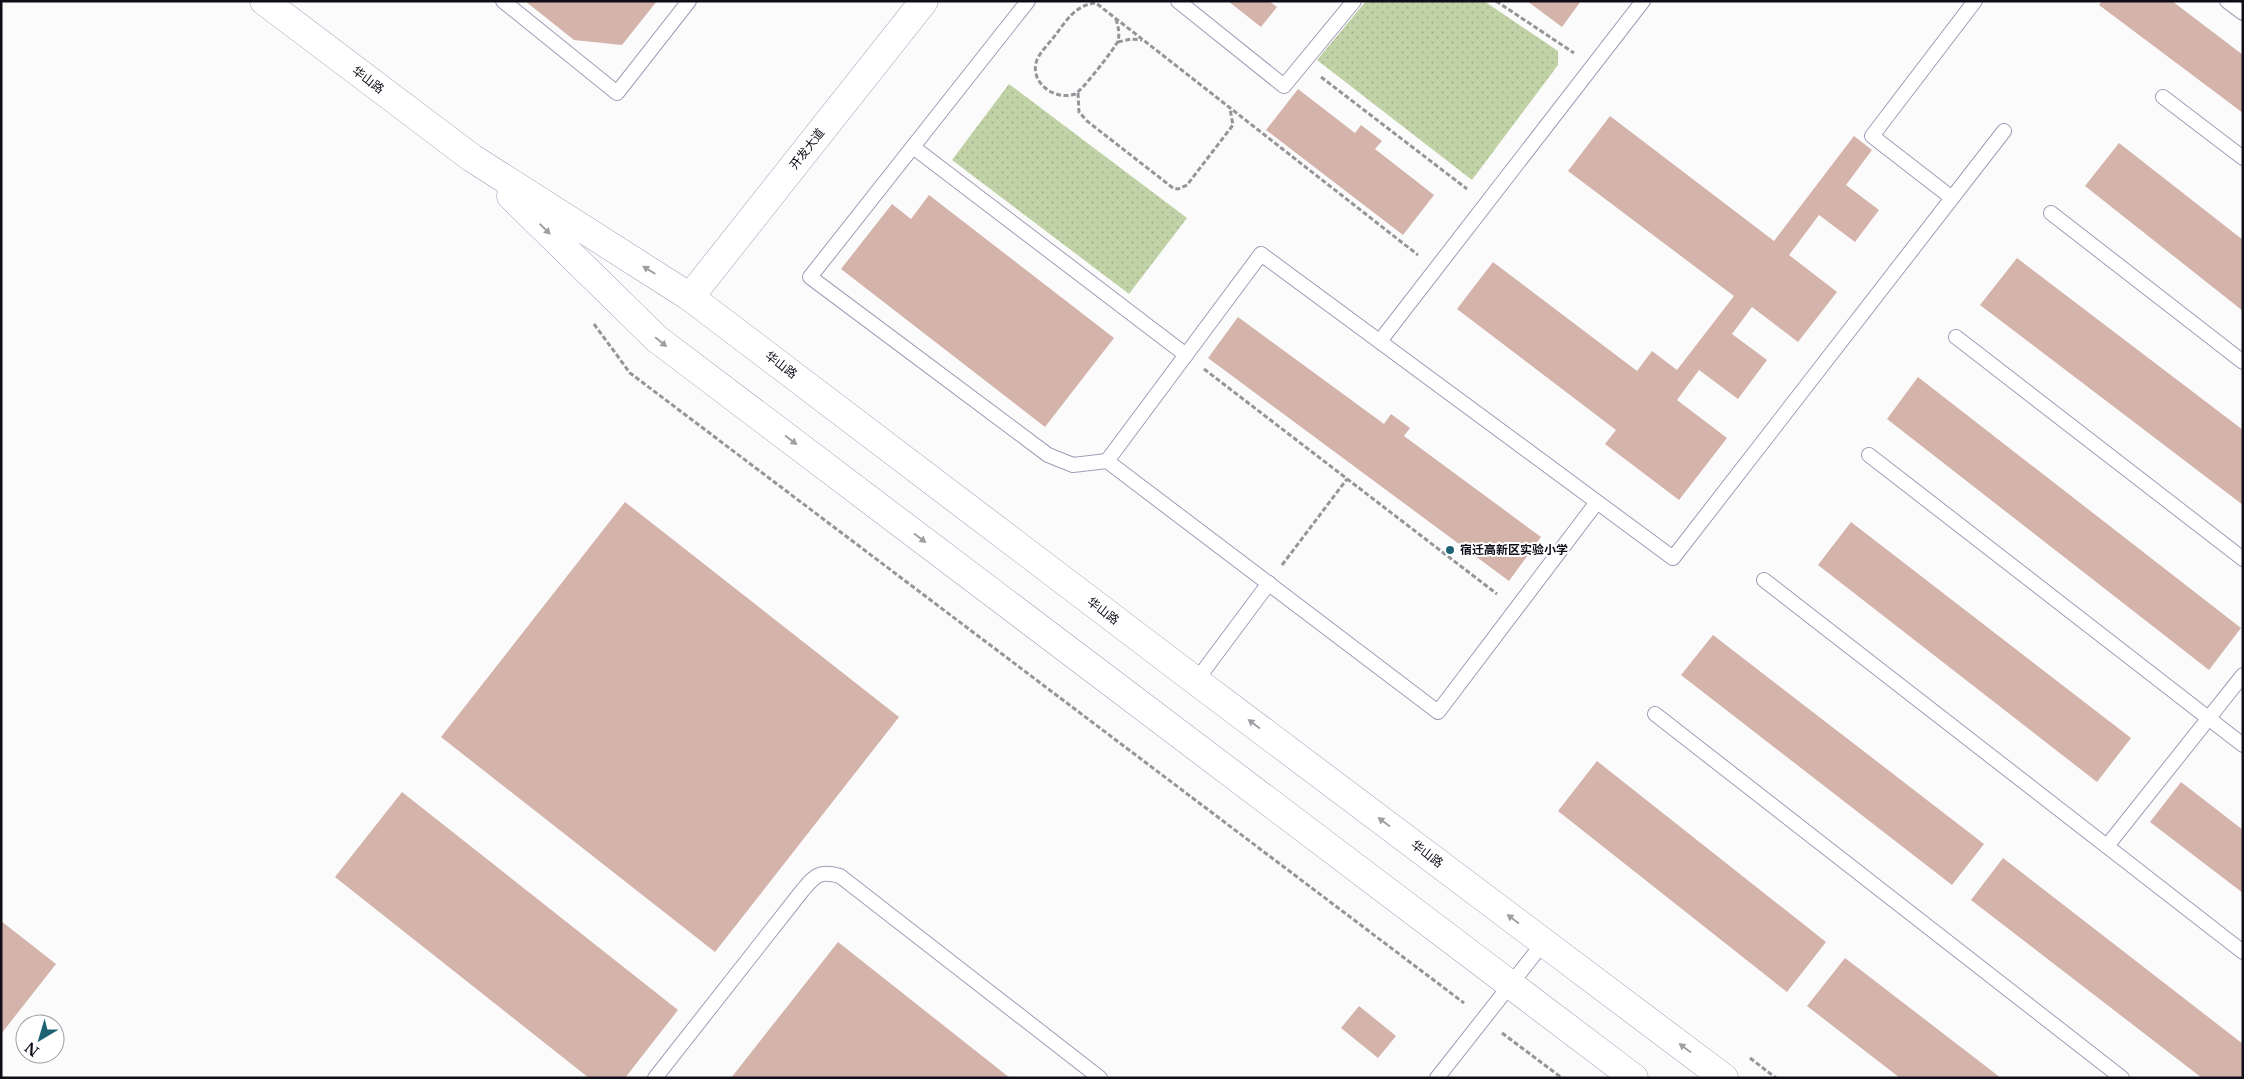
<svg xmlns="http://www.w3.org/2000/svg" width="2244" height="1079" font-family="'Libre Baskerville','Noto Sans SC',serif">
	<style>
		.green { fill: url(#green-dots) }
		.building { fill: #d4b3ab }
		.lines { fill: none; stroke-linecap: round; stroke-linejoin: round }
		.lane-casing { stroke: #a29cb7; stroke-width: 16 }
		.secondary-casing { stroke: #a29cb7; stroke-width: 29 }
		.path { stroke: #96969a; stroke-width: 3; stroke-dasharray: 5 2.5; stroke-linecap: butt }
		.lane { stroke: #fff; stroke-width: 14 }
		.secondary { stroke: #fff; stroke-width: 28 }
		.oneway { fill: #9f9ea2 }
		.poi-dot { fill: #1e6374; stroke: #fff; stroke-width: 2 }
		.labels { text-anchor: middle; stroke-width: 4; stroke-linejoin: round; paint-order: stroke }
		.street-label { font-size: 12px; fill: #0f0d17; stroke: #fff }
		.poi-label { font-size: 12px; font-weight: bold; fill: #0f0d17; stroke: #fff; text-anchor: start }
	</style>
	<defs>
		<pattern id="green-dots" width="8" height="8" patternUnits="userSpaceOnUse" patternTransform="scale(1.25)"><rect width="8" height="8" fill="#c0d2a6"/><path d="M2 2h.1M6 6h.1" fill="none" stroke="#a4b38e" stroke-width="1.8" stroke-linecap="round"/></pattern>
	</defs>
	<rect width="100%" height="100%" fill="#fbfbfb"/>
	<!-- green -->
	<g class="green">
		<path d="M1366,1H1484L1558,51V65L1472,180L1317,60Z"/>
		<path d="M1009,84L1187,218L1129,294L952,160Z"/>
	</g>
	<!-- building -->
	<g class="building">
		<path d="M525,1H657L622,45L574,40Z"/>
		<path d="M1228,1H1269L1277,7L1261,27Z"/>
		<path d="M1527,1H1581L1562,27Z"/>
		<path d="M2102,1H2172L2243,55V113L2099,5Z"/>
		<path d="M1298,89L1355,133L1361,125L1382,141L1375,149L1434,195L1403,235L1266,130Z"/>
		<path d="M1610,116L1774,241L1854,136L1872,150L1846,185L1879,210L1855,242L1819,215L1789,255L1837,292L1798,342L1752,307L1732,334L1767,360L1738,399L1699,370L1677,400L1727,438L1679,500L1605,444L1616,430L1457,309L1493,262L1637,371L1652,351L1677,370L1734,296L1568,171Z"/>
		<path d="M2119,143L2243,240V311L2085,186Z"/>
		<path d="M929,195L1114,338L1045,427L841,269L892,204L911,219Z"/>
		<path d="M2017,258L2243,430V505L1980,305Z"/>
		<path d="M1238,317L1384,424L1391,414L1410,428L1404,436L1541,537L1509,581L1208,358Z"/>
		<path d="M1918,377L2241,628L2209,670L1887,419Z"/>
		<path d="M625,502L899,717L715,952L441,737Z"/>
		<path d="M1851,522L2131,738L2097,782L1818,565Z"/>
		<path d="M1713,635L1984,844L1952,885L1681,675Z"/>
		<path d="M1597,761L1826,942L1787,992L1558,811Z"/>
		<path d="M2181,782L2243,830V893L2150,822Z"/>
		<path d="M402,792L678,1010L625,1078H589L335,877Z"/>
		<path d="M2003,858L2243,1044V1078H2202L1971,900Z"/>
		<path d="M1,921L56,964L1,1034Z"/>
		<path d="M838,942L1010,1078H731Z"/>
		<path d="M1845,958L2001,1078H1900L1807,1006Z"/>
		<path d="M1359,1006L1396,1036L1378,1058L1341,1028Z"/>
	</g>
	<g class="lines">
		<!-- lane casing -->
		<g class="lane-casing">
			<g id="lane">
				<path d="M503,1L617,93L689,1"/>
				<path d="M1028,1L810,277L1048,455L1073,465L1107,461"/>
				<path d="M1178,1L1284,86L1354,1"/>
				<path d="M2227,1L2243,13"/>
				<path d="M2163,97L2243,158"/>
				<path d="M913,147L1186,355"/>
				<path d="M1952,198L1872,136L1975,1"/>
				<path d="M2051,213L2243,362"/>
				<path d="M1956,337L2243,559"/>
				<path d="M1380,341L1643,1"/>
				<path d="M1869,455L2243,745"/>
				<path d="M1597,502L1438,712L1107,461L1261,254L1673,558L2004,131"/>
				<path d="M1764,580L2243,952"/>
				<path d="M1196,681L1269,583"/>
				<path d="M1655,714L2122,1078"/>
				<path d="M2107,846L2243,675"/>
				<path d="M655,1078L802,891C815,876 818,870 840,876L1100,1078"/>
				<path d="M1437,1078L1544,942"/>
			</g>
		</g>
		<!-- secondary casing -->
		<g class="secondary-casing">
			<g id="secondary">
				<path d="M264,1L472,158L690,297L1196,681L1724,1078"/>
				<path d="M511,196L657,339L1634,1078"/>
				<path d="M690,297L924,1"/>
			</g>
		</g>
		<!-- path -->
		<g class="path">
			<path d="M1496,1L1574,53"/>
			<path d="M1116,19C1118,26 1120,33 1118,41C1115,48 1081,92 1075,94C1056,101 1031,84 1036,63C1038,54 1048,45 1053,38C1066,22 1074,5 1096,3L1418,255"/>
			<path d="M1118,42L1131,39L1142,40"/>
			<path d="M1321,77L1467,189"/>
			<path d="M1078,93L1079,112L1087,121L1173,188L1178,189L1187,185L1233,125L1230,109"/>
			<path d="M594,324L630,373L1464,1003"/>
			<path d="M1204,369L1497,594"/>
			<path d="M1282,565L1347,479"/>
			<path d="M1502,1033L1562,1078"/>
			<path d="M1750,1058L1776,1078"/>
		</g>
		<!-- lane -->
		<use href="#lane" class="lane"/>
		<!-- secondary -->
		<use href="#secondary" class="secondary"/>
	</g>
	<!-- one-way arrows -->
	<defs><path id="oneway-solid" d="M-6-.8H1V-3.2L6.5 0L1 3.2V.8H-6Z" transform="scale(1.25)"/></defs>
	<g class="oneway">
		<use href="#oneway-solid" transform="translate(545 229) rotate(45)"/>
		<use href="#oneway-solid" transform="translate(649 270) rotate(-148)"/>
		<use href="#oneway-solid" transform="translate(661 342) rotate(39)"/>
		<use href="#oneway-solid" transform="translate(791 440) rotate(37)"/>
		<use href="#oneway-solid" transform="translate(920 538) rotate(37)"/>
		<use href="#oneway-solid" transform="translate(1254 724) rotate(-143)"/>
		<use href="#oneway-solid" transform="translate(1384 822) rotate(-143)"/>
		<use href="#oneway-solid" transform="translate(1513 919) rotate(-143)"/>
		<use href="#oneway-solid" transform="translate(1685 1048) rotate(-143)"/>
	</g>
	<!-- markers -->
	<circle class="poi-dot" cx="1450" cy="550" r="5"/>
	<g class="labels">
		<!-- street labels -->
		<g class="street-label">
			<text transform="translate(368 80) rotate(37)" y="4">华山路</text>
			<text transform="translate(807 149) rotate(-52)" y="4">开发大道</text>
			<text transform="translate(781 365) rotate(37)" y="4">华山路</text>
			<text transform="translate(1103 611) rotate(37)" y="4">华山路</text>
			<text transform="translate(1427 854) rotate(37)" y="4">华山路</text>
		</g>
		<!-- poi labels -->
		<g class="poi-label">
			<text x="1460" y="554">宿迁高新区实验小学</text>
		</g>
	</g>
	<!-- border -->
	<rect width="2244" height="1079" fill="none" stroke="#0f0d17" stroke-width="5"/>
	<!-- north arrow -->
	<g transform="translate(40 1039) rotate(218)"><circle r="24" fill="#ffffff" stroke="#9f9ea2"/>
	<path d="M0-4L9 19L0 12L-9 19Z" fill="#1e6374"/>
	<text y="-8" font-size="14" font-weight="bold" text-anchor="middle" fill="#0f0d17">N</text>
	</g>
</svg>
